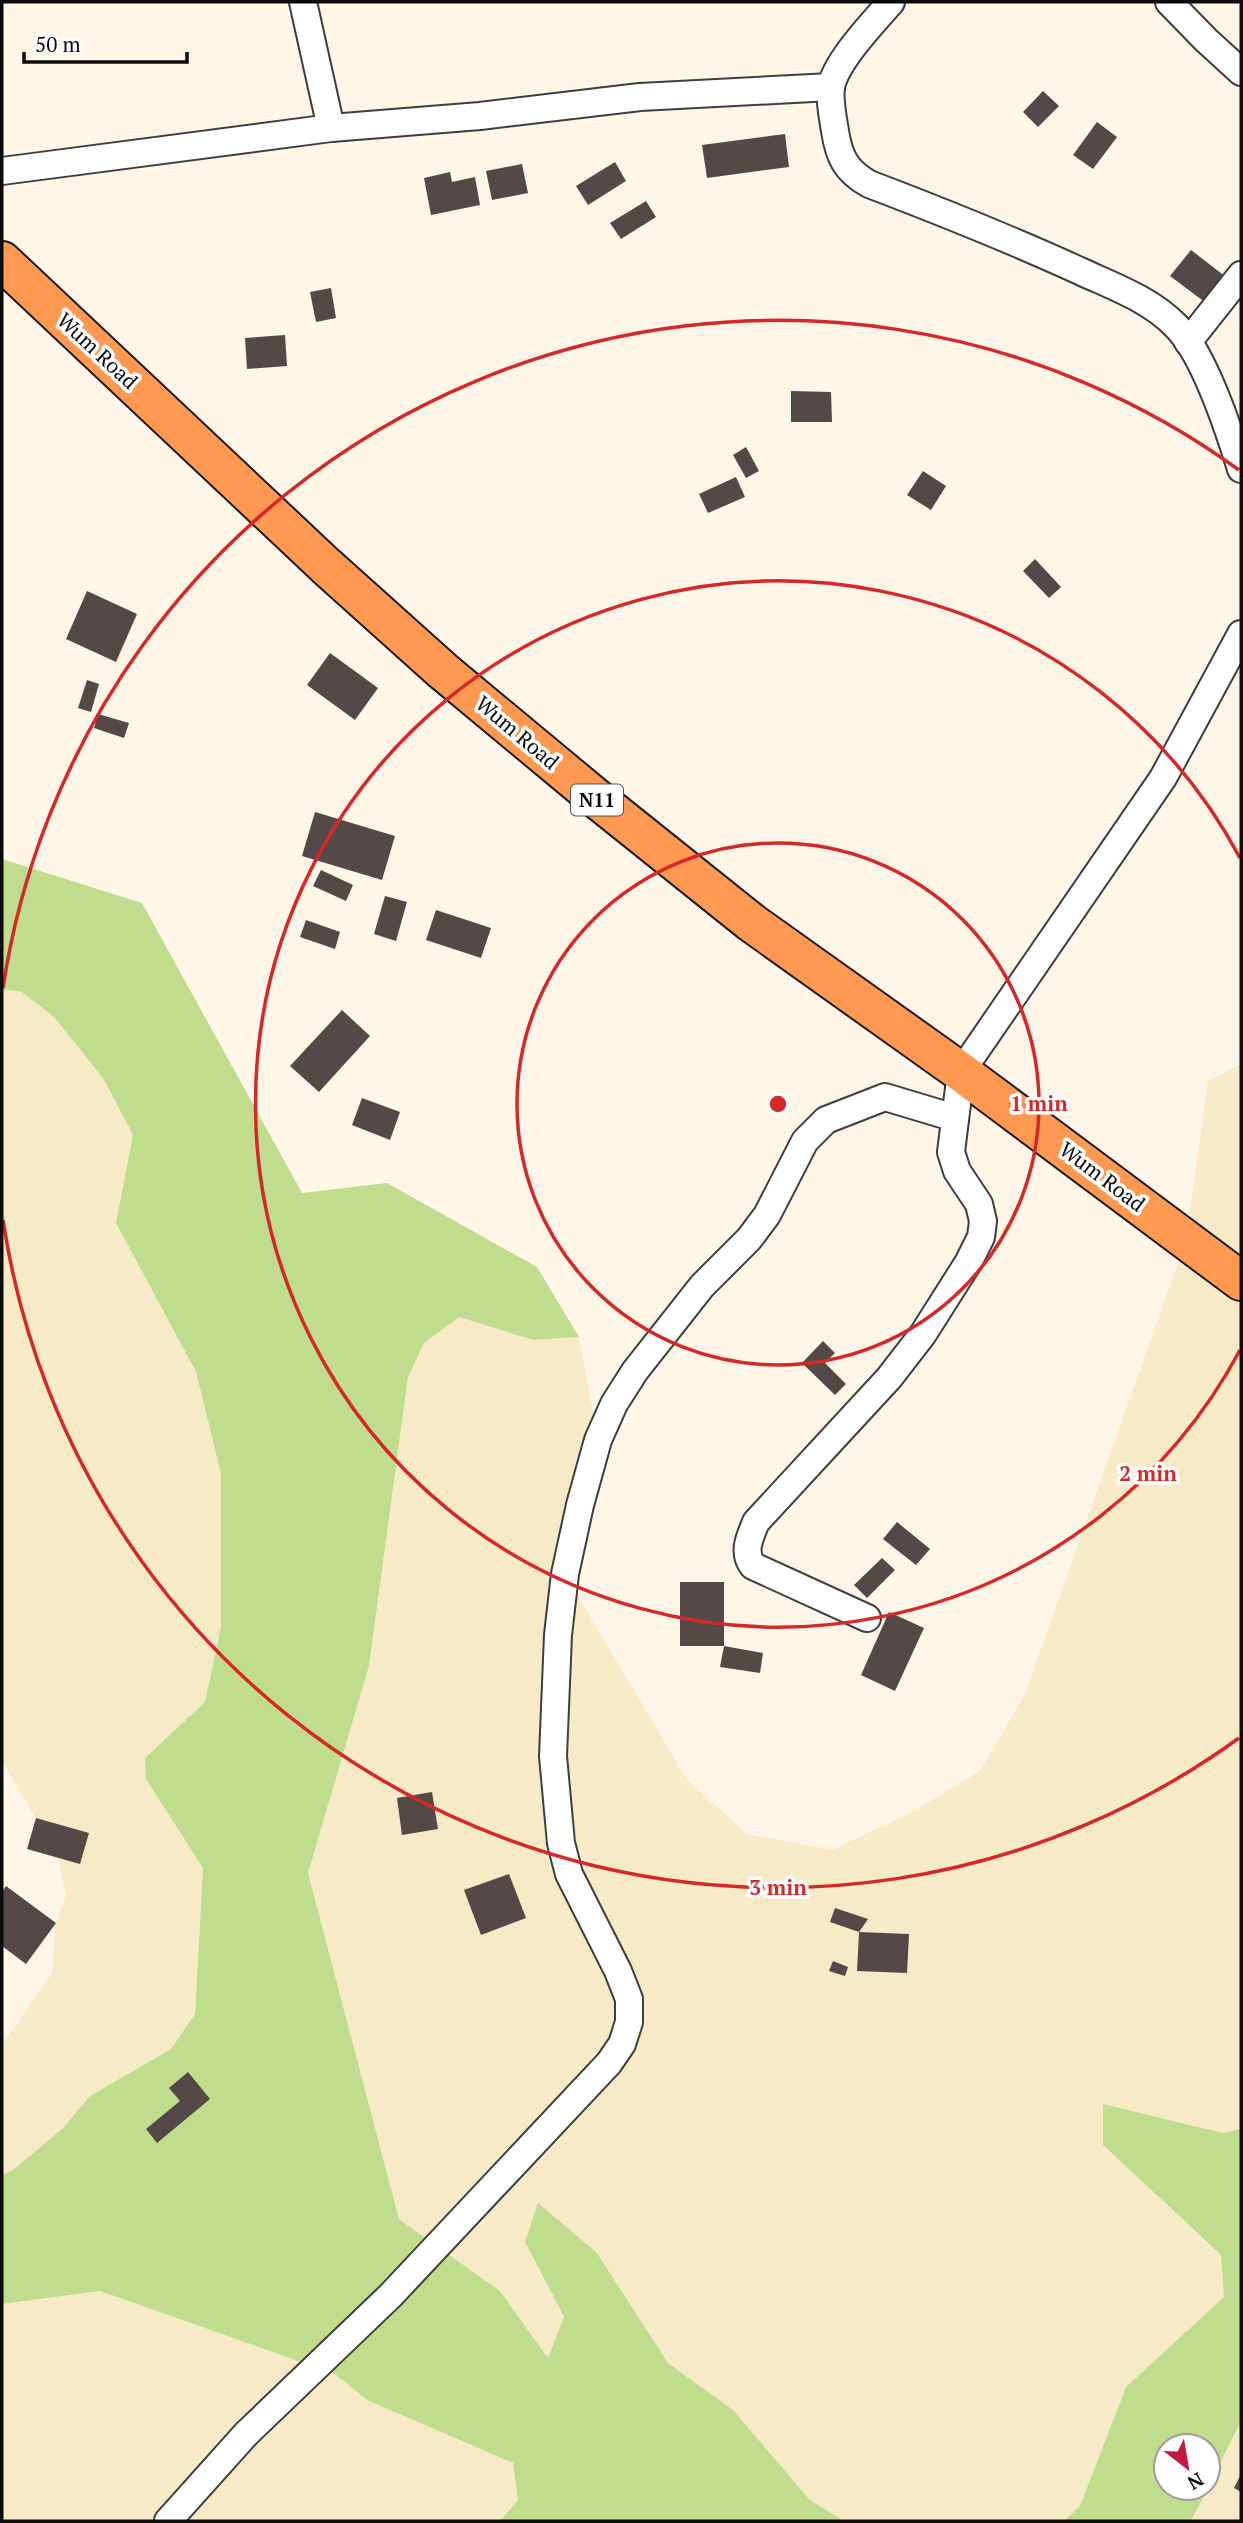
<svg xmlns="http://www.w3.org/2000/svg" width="1243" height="2523" font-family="'PT Serif',serif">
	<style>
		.farmland { fill: #f7eac7 }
		.forest { fill: #c0dd8e }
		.building { fill: #544946 }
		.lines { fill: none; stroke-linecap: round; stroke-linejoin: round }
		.minor-casing { stroke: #3e3e3e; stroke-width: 30 }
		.trunk-casing { stroke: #1c1c1c; stroke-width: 42 }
		.minor { stroke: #fff; stroke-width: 26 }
		.trunk { stroke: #ff9850; stroke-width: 38 }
		.ring { fill: none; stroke: #d62828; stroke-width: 3.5 }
		.labels { text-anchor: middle; stroke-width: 7; stroke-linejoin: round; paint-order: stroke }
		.shield { fill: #fff; stroke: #545454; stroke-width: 2 }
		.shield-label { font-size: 19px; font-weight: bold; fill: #0b0b0b }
		.street-label { font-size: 21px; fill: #0b0b0b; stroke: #fff }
		.centre { fill: #d62828; stroke: #fff; stroke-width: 3.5 }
		.ring-label { font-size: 21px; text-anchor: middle; font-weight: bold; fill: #d62828; stroke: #fff; stroke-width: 7; stroke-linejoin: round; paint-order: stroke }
	</style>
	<rect width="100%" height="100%" fill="#fff6e8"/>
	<!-- farmland -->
	<g class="farmland">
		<path d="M2,989L22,992L54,1017L103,1078L133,1135L116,1223L196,1372L221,1474V1627L205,1703L145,1758L147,1779L203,1868L195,2014L171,2049L90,2096L62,2129L13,2170L2,2175V2050L4,2042L52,1973L56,1923L66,1895L58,1857L2,1760Z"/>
		<path d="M1241,1064V2129L1223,2133L1103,2105V2145L1221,2256L1224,2297L1126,2387L1080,2506L1064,2521H844L810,2500L733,2410L668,2363L597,2253L525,2242L564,2318L548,2359L500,2291L399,2219L308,1873L369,1666L408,1377L424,1342L458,1317L533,1340L579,1337L598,1440L565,1574L687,1780L747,1834L833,1850L910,1813L980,1771L1025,1694L1186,1240L1208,1081Z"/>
		<path d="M100,2291L335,2374L367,2400L513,2463L518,2500L500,2521H2V2304Z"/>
		<path d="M1241,2421V2521H1191L1208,2488Z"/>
	</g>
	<!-- forest -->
	<g class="forest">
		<path d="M2,859L142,903L302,1193L387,1183L537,1267L579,1337L533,1340L459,1317L424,1343L408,1377L369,1666L308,1873L399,2219L500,2291L548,2358L564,2317L525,2242L538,2203L597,2253L668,2363L733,2410L810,2500L844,2521H500L518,2500L513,2463L367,2400L335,2374L100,2291L2,2304V2175L13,2170L62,2129L90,2096L171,2049L195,2014L203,1868L146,1779L145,1758L205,1702L221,1627V1474L196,1372L116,1223L133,1135L103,1078L54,1017L22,992L2,989Z"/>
		<path d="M1103,2104L1223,2133L1241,2129V2421L1208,2488V2446H1166V2488H1208L1191,2521H1064L1080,2506L1126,2387L1224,2297L1221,2255L1103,2145Z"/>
	</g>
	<!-- building -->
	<g class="building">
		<path d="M1043,91L1059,106L1038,127L1023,112Z"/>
		<path d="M1097,122L1117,137L1093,169L1073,155Z"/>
		<path d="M785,134L789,167L707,178L702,145Z"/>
		<path d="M615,162L626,181L588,205L576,186Z"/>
		<path d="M522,164L528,193L492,200L486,171Z"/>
		<path d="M450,172L452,182L475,177L480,205L431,215L424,178Z"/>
		<path d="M646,201L656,217L621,239L610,223Z"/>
		<path d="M1191,250L1226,277L1206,303L1170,276Z"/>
		<path d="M331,288L336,318L316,322L310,292Z"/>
		<path d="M285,335L287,366L247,369L245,338Z"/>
		<path d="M791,391L831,392L832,422H791Z"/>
		<path d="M746,447L759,471L746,478L733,455Z"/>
		<path d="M923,471L946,486L931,510L907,495Z"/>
		<path d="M736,477L745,497L708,513L699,494Z"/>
		<path d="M1035,559L1061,587L1049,598L1023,571Z"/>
		<path d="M87,591L137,614L116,662L66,639Z"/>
		<path d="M330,653L378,688L355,720L307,685Z"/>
		<path d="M87,680L99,684L91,712L78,708Z"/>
		<path d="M98,714L129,723L124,738L94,728Z"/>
		<path d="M315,812L395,836L382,880L302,856Z"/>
		<path d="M321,870L353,885L346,901L313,886Z"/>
		<path d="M385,896L407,902L396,941L374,934Z"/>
		<path d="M436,910L491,928L481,958L426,940Z"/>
		<path d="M306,920L340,932L335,949L300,937Z"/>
		<path d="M342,1010L370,1036L319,1092L290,1066Z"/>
		<path d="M362,1098L400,1112L390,1140L352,1125Z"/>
		<path d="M823,1341L835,1353L825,1363L846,1384L835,1395L802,1363Z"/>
		<path d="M897,1522L930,1549L916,1565L883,1539Z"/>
		<path d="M882,1558L895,1570L867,1598L854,1585Z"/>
		<rect x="680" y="1582" width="44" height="64"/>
		<path d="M889,1612L924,1628L895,1691L861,1675Z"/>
		<path d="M724,1646L763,1653L760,1673L720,1667Z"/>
		<path d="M432,1792L438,1829L402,1835L397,1798Z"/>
		<path d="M36,1818L89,1833L80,1864L27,1849Z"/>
		<path d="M509,1874L526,1918L481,1935L464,1890Z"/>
		<path d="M6,1886L56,1923L26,1964L2,1946V1892Z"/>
		<path d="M835,1908L868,1919L859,1932L830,1922Z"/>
		<path d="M859,1932L909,1934L907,1973L857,1971Z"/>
		<path d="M833,1961L848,1967L845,1976L829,1971Z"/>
		<path d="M188,2072L210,2099L157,2143L146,2129L180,2101L169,2088Z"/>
		<path d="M1241,2474V2492L1234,2488Z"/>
	</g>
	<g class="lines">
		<!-- minor casing -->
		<g class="minor-casing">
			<g id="minor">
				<path d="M303,2L331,128"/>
				<path d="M891,2C873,23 836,61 831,87C829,100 833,118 835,131C839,157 846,171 869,184C940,211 1010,239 1080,271C1112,286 1150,299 1176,326C1204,354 1229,430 1241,469"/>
				<path d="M1169,2L1206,40L1241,72"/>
				<path d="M2,171L331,128L480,116L640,97L831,87"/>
				<path d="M1188,342L1241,275"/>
				<path d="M867,1618L753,1566C742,1552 750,1537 756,1522L889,1378L923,1334L968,1263L981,1237L983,1221L979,1204L957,1171L951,1152L961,1072L1163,778L1241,634"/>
				<path d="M168,2521L246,2434L391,2295L609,2063L622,2044L629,2022V1999L618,1971L569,1874L561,1843L553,1756L558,1635L565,1574L580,1505L598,1440L614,1404L635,1371L702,1286L749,1239L767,1215L805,1141L826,1120L885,1097L955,1118"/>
			</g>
		</g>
		<!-- trunk casing -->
		<g class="trunk-casing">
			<path id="trunk" d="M2,261L326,566L443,671L597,799L752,923L961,1072L1241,1281"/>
		</g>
		<!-- minor -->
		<use href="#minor" class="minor"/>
		<!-- trunk -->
		<use href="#trunk" class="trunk"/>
	</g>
	<!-- distance rings -->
	<g class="ring">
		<circle cx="778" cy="1104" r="261"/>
		<path d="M1240 1350A523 523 0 1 1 1240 858"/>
		<path d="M1239 1738A784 784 0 0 1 3 1220M3 988A784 784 0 0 1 1239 470"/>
	</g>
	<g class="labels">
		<!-- shield labels -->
		<rect class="shield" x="571" y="784.5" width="52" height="31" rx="5"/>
		<g class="shield-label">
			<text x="597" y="807">N11</text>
		</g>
		<!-- street labels -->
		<g class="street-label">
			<text transform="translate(97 351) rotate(43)" y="7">Wum Road</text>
			<text transform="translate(517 733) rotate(40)" y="7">Wum Road</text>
			<text transform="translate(1102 1177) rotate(37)" y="7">Wum Road</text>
		</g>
	</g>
	<circle cx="778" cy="1104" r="10" class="centre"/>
	<g class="ring-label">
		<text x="1039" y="1111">1 min</text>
		<text x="1148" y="1481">2 min</text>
		<text x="778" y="1895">3 min</text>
	</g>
	<!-- border -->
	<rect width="1243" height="2523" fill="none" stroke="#0b0b0b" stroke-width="7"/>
	<!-- north arrow -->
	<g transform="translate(1187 2467) rotate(149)"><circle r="33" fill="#ffffff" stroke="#9d9d9d" stroke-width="2"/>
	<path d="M0-5L12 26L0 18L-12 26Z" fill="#c31a41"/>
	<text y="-10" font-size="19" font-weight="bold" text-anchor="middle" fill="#0b0b0b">N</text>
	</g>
	<!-- scale -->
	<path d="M24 52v10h163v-10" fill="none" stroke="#0b0b0b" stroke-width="3.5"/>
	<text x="35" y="52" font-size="21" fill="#0b0b0b" stroke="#ffffff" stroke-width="5" paint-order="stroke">50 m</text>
</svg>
